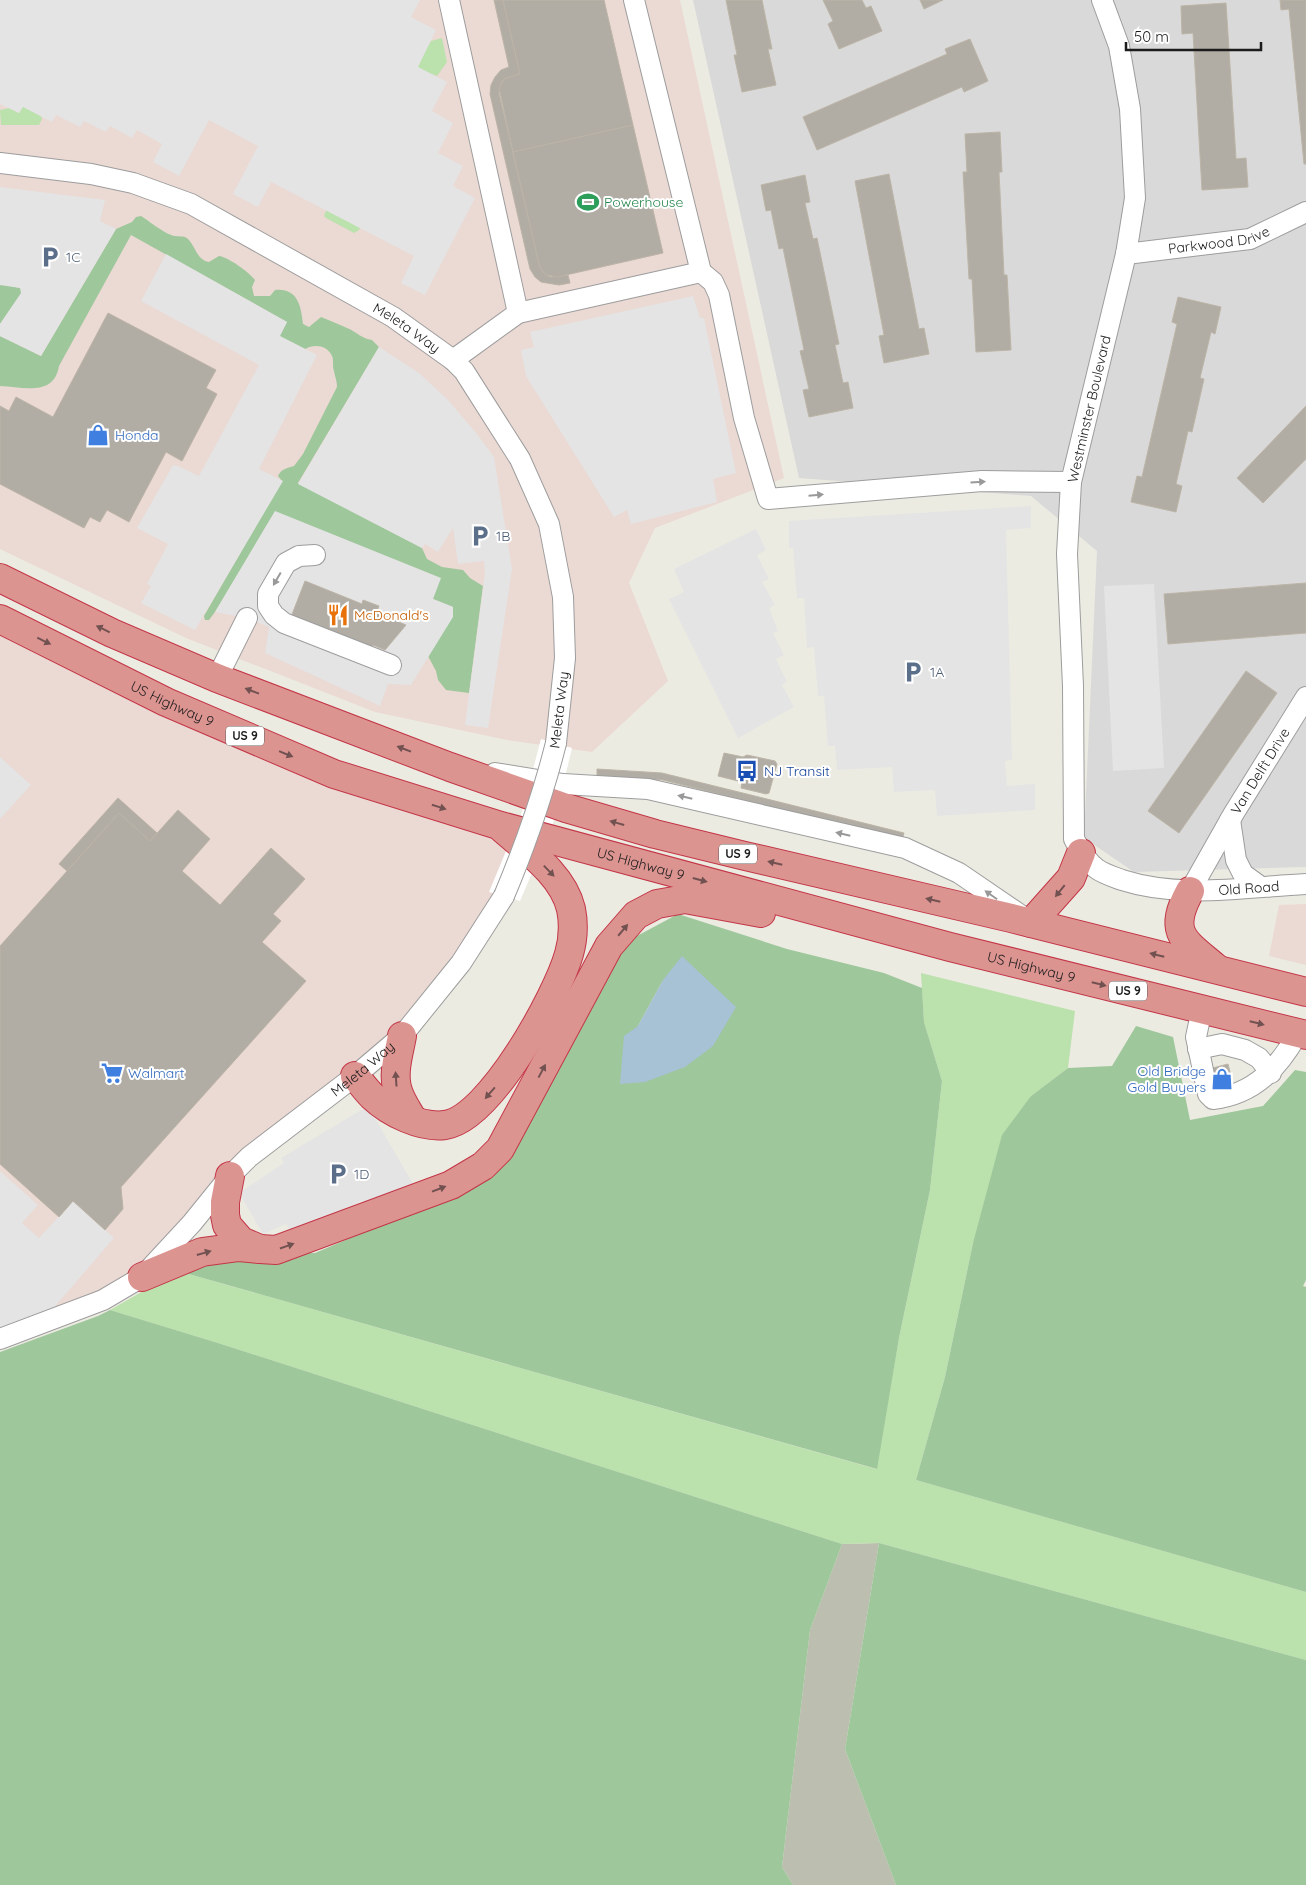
<svg xmlns="http://www.w3.org/2000/svg" width="1306" height="1885" font-family="Quicksand,sans-serif">
	<style>
		.residential { fill: #dad9d9 }
		.commercial { fill: #ebd9d3 }
		.construction { fill: #bcbfaf }
		.grass { fill: #bbe1ad }
		.forest { fill: #9ec79b; fill-rule: evenodd }
		.parking { fill: #e4e4e4; fill-rule: evenodd }
		.water { fill: #a7c1d5 }
		.pier { fill: #fff }
		.building { fill: #b1ada5; stroke: #bcb4a6 }
		.lines { fill: none; stroke-linecap: round; stroke-linejoin: round }
		.minor-casing { stroke: #9d9d9d; stroke-width: 22 }
		.highway-casing { stroke: #c33647; stroke-width: 30 }
		.minor { stroke: #fff; stroke-width: 20 }
		.highway { stroke: #dc9491; stroke-width: 28 }
		.minor-bridge-casing { stroke: #9d9d9d; stroke-width: 22; stroke-linecap: butt }
		.minor-bridge { stroke: #fff; stroke-width: 20 }
		.oneway { fill: #999 }
		.oneway2 { fill: #725251 }
		.labels { text-anchor: middle; stroke-width: 4; stroke-linejoin: round; paint-order: stroke }
		.shield { fill: #fff; stroke: #606060; stroke-width: 1 }
		.shield-label { font-size: 12px; font-weight: bold; fill: #1c1c1c }
		.leisure-label { font-size: 14px; fill: #27864d; stroke: #fff; text-anchor: start }
		.street-label { font-size: 14px; fill: #1c1c1c; stroke: #fff }
		.service-label { font-size: 14px; fill: #4e5e75; stroke: #fff; text-anchor: start }
		.shop-label { font-size: 14px; fill: #366cbe; stroke: #fff; text-anchor: start }
		.food-label { font-size: 14px; fill: #c56008; stroke: #fff; text-anchor: start }
		.transit-label { font-size: 14px; fill: #164399; stroke: #fff; text-anchor: start }
	</style>
	<rect width="100%" height="100%" fill="#ecebe2"/>
	<!-- residential -->
	<path class="residential" d="M693,0H1306V867L1134,872L1084,838L1097,551L1031,496L799,478Z"/>
	<!-- commercial -->
	<g class="commercial">
		<path d="M0,0H680L784,478L655,528L629,583L668,681L592,752L507,740L375,712L186,638L0,549Z"/>
		<path d="M0,619L166,702L501,826L515,870L402,1036L249,1157L142,1277L0,1339Z"/>
		<path d="M1306,904V965L1269,956L1279,905Z"/>
	</g>
	<!-- construction -->
	<path class="construction" d="M879,1543L845,1749L896,1885H793L782,1867L810,1630L842,1544Z"/>
	<!-- grass -->
	<g class="grass">
		<path d="M78,0L31,110L41,116L42,119L39,125H1L0,110L9,108L19,113Z"/>
		<path d="M442,38L447,62L437,76L424,71L359,230L354,233L326,218L324,216L325,213L431,41Z"/>
		<path d="M921,973L1075,1011L1068,1068L1031,1096L973,1243L945,1377L916,1480L1306,1592V1660L879,1543L842,1544L218,1343L110,1310L178,1271L876,1469L899,1338L930,1190L942,1081L924,1022Z"/>
	</g>
	<!-- forest -->
	<g class="forest">
		<path d="M141,216C149,221 166,235 175,236C180,237 185,235 189,240C196,248 197,260 209,262L219,256C228,257 249,272 255,280L252,287L254,296H270L275,290C298,288 301,306 303,324L309,327L321,317C330,321 339,324 347,328C357,332 362,339 372,340L379,347L298,483L422,548L427,559L442,567L463,570L470,578L483,586L469,693L446,690L438,680L436,671L428,656L453,616V607L433,599L275,512L215,612L209,620H205L204,616L282,481L278,476C281,469 287,468 294,466L303,454L337,387C337,381 335,377 334,371C332,366 334,360 332,356C327,345 314,344 305,349L279,336L287,322L131,235L59,366C54,397 23,387 0,386V336L41,356L116,229L132,222L136,217Z"/>
		<path d="M0,284L21,288L22,293L0,324Z"/>
		<path d="M678,914L787,949L884,973L922,988L924,1022L942,1081L930,1190L899,1338L877,1469L178,1271L205,1255L315,1253L485,1181L622,944ZM663,980L620,1083L638,1026Z"/>
		<path d="M1136,1026L1173,1037L1190,1120L1263,1106L1295,1070L1306,1072V1280L1303,1286L1306,1287V1592L916,1480L945,1377L973,1243L1002,1135L1031,1096L1068,1068L1112,1066Z"/>
		<path d="M110,1310L218,1343L842,1544L810,1630L782,1867L793,1885H0V1352L98,1316Z"/>
		<path d="M879,1543L1306,1660V1885H896L845,1749Z"/>
	</g>
	<!-- parking -->
	<g class="parking">
		<path d="M0,0H420L411,17L436,30L418,67L447,82L432,111L453,123L438,153L463,166L453,186L475,198L425,295L401,283L414,256L271,182L258,207L233,194L258,146L209,120L179,176L153,162L162,144L137,130L132,138L110,126L106,132L84,121L80,127L56,115L52,122L23,107L19,113L0,104Z"/>
		<path d="M0,187L105,200L100,221L116,229L41,356L0,336V324L21,293L20,288L0,285Z"/>
		<path d="M166,254L287,322L280,336L317,355L259,469L283,481L195,630L141,603L151,586L147,584L168,544L137,528L173,465L178,466L199,476L259,365L141,301Z"/>
		<path d="M693,296L700,318H704L736,473L713,479L717,502L631,524L627,510L614,517L526,376L521,350L534,347L530,332Z"/>
		<path d="M379,347L419,373L447,399L477,434L494,457L512,569L488,728L465,725L485,573L484,561L458,564L453,528L438,552L425,544L422,548L298,484Z"/>
		<path d="M1031,506V528L1006,530L1012,760L1005,761L1007,786L1035,784V810L937,816L935,790L894,792L892,767L837,770L835,746H828L824,696H818L814,647L807,648L804,598H797L793,548H789V521Z"/>
		<path d="M275,511L441,578L433,599L453,607V617L411,685L388,684L380,706L265,653L269,627L247,618L215,612ZM305,581L362,604L364,600L377,611L385,614L384,616L405,625L385,650L291,616Z"/>
		<path d="M756,529L766,550L757,555L769,579L762,582L775,605L769,608L778,631L773,633L784,655L776,659L787,682L782,685L794,707L738,738L669,599L684,592L674,569Z"/>
		<path d="M1154,584L1164,768L1113,771L1104,586Z"/>
		<path d="M0,757L31,785L0,819Z"/>
		<path d="M368,1106L413,1184L365,1205L363,1200L317,1224L314,1220L290,1230L286,1224L263,1234L239,1193L284,1163L281,1158Z"/>
		<path d="M0,1171L38,1205L22,1223L39,1238L73,1201L114,1238L38,1326L0,1339Z"/>
	</g>
	<!-- water -->
	<path class="water" d="M682,956L736,1007L713,1046L685,1067L645,1082L620,1084L624,1036L638,1026L663,980Z"/>
	<!-- pier -->
	<path class="pier" d="M541,739L572,748L559,802L552,826L520,901L489,892L521,815Z"/>
	<!-- building -->
	<g class="building">
		<path d="M494,0H503L520,74L504,79L501,83L499,93L540,268L546,275L551,277L568,275L570,283L559,285L541,282L535,277L530,269L490,94L491,85L495,77L501,70L509,67Z"/>
		<path d="M503,0H604L633,125L513,152L499,88L504,79L520,74Z"/>
		<path d="M726,0H762L772,49H768L776,85L742,92L734,55H737Z"/>
		<path d="M823,0H862L866,8L871,6L882,31L839,49L828,24L833,21Z"/>
		<path d="M920,0H943L924,9Z"/>
		<path d="M1280,0H1306V164H1304L1289,9L1281,10Z"/>
		<path d="M1226,3L1236,159L1246,158L1248,187L1202,190L1193,33L1182,34L1181,6Z"/>
		<path d="M970,39L988,81L964,92L962,87L817,150L803,117L947,54L945,49Z"/>
		<path d="M633,125L663,253L557,277L546,275L540,268L513,152Z"/>
		<path d="M1000,132L1002,172H999L1004,275H1007L1011,350L976,352L972,279H969L963,172H967L965,134Z"/>
		<path d="M889,174L919,329L924,328L929,354L884,363L879,336L884,335L855,181Z"/>
		<path d="M805,175L810,202L805,203L813,239L817,238L839,344L835,345L843,383L848,382L853,408L809,417L803,390L809,389L800,351L804,350L783,248L779,249L771,210L766,211L761,185Z"/>
		<path d="M1178,297L1221,307L1215,334L1211,332L1200,378L1204,379L1192,432L1188,431L1176,484L1182,486L1176,512L1131,502L1137,476L1142,477L1177,324L1172,322Z"/>
		<path d="M108,313L216,370L206,388L217,394L182,461L166,452L129,522L107,510L100,522L90,517L84,528L0,484V406L9,411L16,397L53,417Z"/>
		<path d="M1306,406V459L1263,503L1237,478Z"/>
		<path d="M305,581L362,604L363,600L379,606L377,611L385,614L384,616L406,625L385,650L373,645L372,647L291,617Z"/>
		<path d="M1306,583V633L1168,644L1164,594Z"/>
		<path d="M1246,671L1277,693L1179,833L1148,811Z"/>
		<path d="M724,753L743,757L747,755L775,761L777,764L769,793L766,794L741,788L742,782L718,776Z"/>
		<path d="M597,769L662,773L904,833L902,840L663,780L597,776Z"/>
		<path d="M118,798L157,833L150,841L119,813L67,871L59,864Z"/>
		<path d="M178,810L210,839L182,871L220,905L271,848L305,879L273,914L281,921L262,942L306,981L121,1187L123,1209L105,1230L73,1201L59,1217L0,1164V946L119,813L150,841Z"/>
		<path d="M1228,1064L1234,1088L1215,1093L1209,1069Z"/>
	</g>
	<g class="lines">
		<!-- minor casing -->
		<g class="minor-casing">
			<g id="minor">
				<path d="M449,0L518,313L701,272L713,282L719,295L744,418L768,499L982,481L1071,482"/>
				<path d="M634,0L701,272"/>
				<path id="s1" d="M1102,0L1119,46L1130,109L1135,198L1126,254L1071,482L1067,554L1073,686L1074,839C1080,850 1087,862 1097,869C1104,874 1114,877 1122,880C1181,899 1246,887 1306,884"/>
				<path id="s2" d="M0,163L91,174L133,183L191,204L393,317L453,360L464,371L520,459L549,524L563,597L565,658L556,743"/>
				<path id="s3" d="M1126,254L1250,239L1306,212"/>
				<path d="M453,360L518,313"/>
				<path d="M315,555L299,556L286,563L268,594V606L274,615L284,623L391,665"/>
				<path d="M217,678L247,618"/>
				<path d="M495,773L563,784L648,789L905,848L959,873L1022,916"/>
				<path d="M1230,820L1236,860L1243,874L1261,887"/>
				<path id="s4" d="M1190,891L1234,813L1306,697"/>
				<path d="M1202,1009L1196,1037L1208,1094L1213,1099C1255,1094 1279,1067 1298,1033"/>
				<path d="M1198,1049L1222,1044L1245,1050L1259,1058L1271,1073"/>
				<path id="s5" d="M0,1339L103,1300L142,1277L192,1223L230,1176L249,1157L355,1076L402,1036L461,963L504,896"/>
			</g>
		</g>
		<!-- highway casing -->
		<g class="highway-casing">
			<g id="highway">
				<path d="M0,578L112,633L217,678L450,767L566,808L655,834L745,856L1011,918L1306,992"/>
				<path id="s6" d="M0,619L166,702L334,774L501,826L950,947L1306,1035"/>
				<path d="M1190,891C1167,933 1184,941 1215,967"/>
				<path d="M1031,923L1071,878L1081,853"/>
				<path d="M402,1036C399,1053 392,1074 398,1091C401,1101 408,1111 413,1120"/>
				<path d="M355,1076C361,1083 366,1090 372,1096C390,1113 421,1128 445,1125C490,1119 557,996 569,954C573,940 574,924 571,909C563,875 528,851 503,829"/>
				<path d="M230,1176L225,1202V1215L227,1225L241,1241L260,1249L276,1250L451,1185L483,1166L500,1149L609,946L636,915L657,904L685,899L761,913"/>
				<path d="M142,1277L202,1252L239,1247L260,1249"/>
			</g>
		</g>
		<!-- minor -->
		<use href="#minor" class="minor"/>
		<!-- highway -->
		<use href="#highway" class="highway"/>
		<!-- minor-bridge casing -->
		<g class="minor-bridge-casing">
			<path id="minor-bridge" d="M504,896C525,846 543,795 556,743"/>
		</g>
		<!-- minor-bridge -->
		<use href="#minor-bridge" class="minor-bridge"/>
	</g>
	<!-- one-way arrows -->
	<defs><path id="oneway-solid" d="M-6-.8H1V-3.2L6.5 0L1 3.2V.8H-6Z" transform="scale(1.25)"/></defs>
	<g class="oneway">
		<use href="#oneway-solid" transform="translate(978 482) rotate(-3)"/>
		<use href="#oneway-solid" transform="translate(816 495) rotate(-5)"/>
		<use href="#oneway-solid" transform="translate(277 579) rotate(120)"/>
		<use href="#oneway-solid" transform="translate(685 797) rotate(-167)"/>
		<use href="#oneway-solid" transform="translate(843 834) rotate(-167)"/>
		<use href="#oneway-solid" transform="translate(991 895) rotate(-145)"/>
	</g>
	<g class="oneway2">
		<use href="#oneway-solid" transform="translate(103 629) rotate(-154)"/>
		<use href="#oneway-solid" transform="translate(44 641) rotate(26)"/>
		<use href="#oneway-solid" transform="translate(252 691) rotate(-159)"/>
		<use href="#oneway-solid" transform="translate(404 749) rotate(-159)"/>
		<use href="#oneway-solid" transform="translate(286 754) rotate(22)"/>
		<use href="#oneway-solid" transform="translate(439 807) rotate(18)"/>
		<use href="#oneway-solid" transform="translate(617 823) rotate(-164)"/>
		<use href="#oneway-solid" transform="translate(775 863) rotate(-167)"/>
		<use href="#oneway-solid" transform="translate(549 871) rotate(46)"/>
		<use href="#oneway-solid" transform="translate(700 880) rotate(15)"/>
		<use href="#oneway-solid" transform="translate(1060 891) rotate(129)"/>
		<use href="#oneway-solid" transform="translate(933 900) rotate(-167)"/>
		<use href="#oneway-solid" transform="translate(623 930) rotate(-50)"/>
		<use href="#oneway-solid" transform="translate(1157 955) rotate(-166)"/>
		<use href="#oneway-solid" transform="translate(1099 984) rotate(14)"/>
		<use href="#oneway-solid" transform="translate(1257 1023) rotate(14)"/>
		<use href="#oneway-solid" transform="translate(542 1071) rotate(-62)"/>
		<use href="#oneway-solid" transform="translate(396 1079) rotate(-94)"/>
		<use href="#oneway-solid" transform="translate(490 1093) rotate(131)"/>
		<use href="#oneway-solid" transform="translate(439 1189) rotate(-21)"/>
		<use href="#oneway-solid" transform="translate(287 1246) rotate(-19)"/>
		<use href="#oneway-solid" transform="translate(204 1253) rotate(-16)"/>
	</g>
	<!-- icons -->
	<defs>
		<g id="stadium-bare" transform="scale(1.725)"><path d="M0-5a6.5 5 0 1 0 0 10a6.5 5 0 1 0 0-10ZM-3.5-1.8h7v3.6h-7Z" fill="#2e9e5b" stroke="#fff" stroke-width="2.5" paint-order="stroke"/></g>
		<g id="parking-bare" transform="scale(1.725)"><path d="M-3.5-5.5H1a3.5 3.5 0 0 1 0 7H-1V5.5H-3.5ZM-1-3.4V-.6H.8a1.4 1.4 0 0 0 0-2.8Z" fill="#5c6f8a" stroke="#fff" stroke-width="2.5" paint-order="stroke"/></g>
		<g id="shop-bare" transform="scale(1.725)"><path d="M-5-2.5h2.3a2.7 3.5 0 0 1 5.4 0H5L5.5 6h-11ZM-1.5-2.5h3a1.5 2.3 0 0 0-3 0Z" fill="#3f7fe0" stroke="#fff" stroke-width="2.5" paint-order="stroke"/></g>
		<g id="restaurant-bare" transform="scale(1.725)"><path d="M-5-6h1v4h1v-4h1v4h1v-4h1v5L-1.5 .5V6h-2V.5L-5-1ZM5-6V6H3V1.5H1.5Q1.5-4 5-6Z" fill="#e8710a" stroke="#fff" stroke-width="2.5" paint-order="stroke"/></g>
		<g id="bus-bare" transform="scale(1.725)"><path d="M-5-6H5V4H4V6H2V4H-2V6H-4V4H-5ZM-3.5-4V0h7V-4ZM-3.5 1.2v1.5H-2V1.2ZM2 1.2v1.5H3.5V1.2Z" fill="#1a4fb4" stroke="#fff" stroke-width="2.5" paint-order="stroke"/></g>
		<g id="supermarket-bare" transform="scale(1.725)"><path d="M-6-5.5h2.5l.6 2H6L4.5 2H-2.5L-4.4-4H-6ZM-1.5 3.2a1.3 1.3 0 1 0 .1 0ZM3 3.2a1.3 1.3 0 1 0 .1 0Z" fill="#3f7fe0" stroke="#fff" stroke-width="2.5" paint-order="stroke"/></g>
	</defs>
	<g fill-rule="evenodd">
		<use href="#stadium-bare" x="588" y="202"/>
		<use href="#parking-bare" x="50" y="257"/>
		<use href="#shop-bare" x="98" y="435"/>
		<use href="#parking-bare" x="480" y="536"/>
		<use href="#restaurant-bare" x="338" y="615"/>
		<use href="#parking-bare" x="913" y="672"/>
		<use href="#bus-bare" x="747" y="771"/>
		<use href="#supermarket-bare" x="112" y="1073"/>
		<use href="#shop-bare" x="1222" y="1079"/>
		<use href="#parking-bare" x="338" y="1174"/>
	</g>
	<g class="labels">
		<!-- shield labels -->
		<g class="shield">
			<rect x="226" y="726.5" width="38" height="19" rx="4"/>
			<rect x="719" y="844.5" width="38" height="19" rx="4"/>
			<rect x="1109" y="981.5" width="38" height="19" rx="4"/>
		</g>
		<g class="shield-label">
			<text x="245" y="740">US 9</text>
			<text x="738" y="858">US 9</text>
			<text x="1128" y="995">US 9</text>
		</g>
		<!-- leisure labels -->
		<g class="leisure-label">
			<text x="604" y="207">Powerhouse</text>
		</g>
		<!-- street labels -->
		<g class="street-label">
			<text dy="5" stroke="none"><textPath href="#s3" startOffset="94">Parkwood Drive</textPath></text>
			<text dy="5" stroke="none"><textPath href="#s2" startOffset="445">Meleta Way</textPath></text>
			<text transform="translate(1089 409) rotate(-77)" y="5">Westminster Boulevard</text>
			<text dy="5" stroke="none"><textPath href="#s6" startOffset="192">US Highway 9</textPath></text>
			<text transform="translate(559 710) rotate(-83)" y="5">Meleta Way</text>
			<text dy="5" stroke="none"><textPath href="#s4" startOffset="139">Van Delft Drive</textPath></text>
			<text dy="5" stroke="none"><textPath href="#s6" startOffset="688">US Highway 9</textPath></text>
			<text dy="5" stroke="none"><textPath href="#s1" startOffset="1044">Old Road</textPath></text>
			<text dy="5" stroke="none"><textPath href="#s6" startOffset="1092">US Highway 9</textPath></text>
			<text dy="5" stroke="none"><textPath href="#s5" startOffset="460">Meleta Way</textPath></text>
		</g>
		<!-- service labels -->
		<g class="service-label">
			<text x="66" y="262">1C</text>
			<text x="496" y="541">1B</text>
			<text x="930" y="677">1A</text>
			<text x="354" y="1179">1D</text>
		</g>
		<!-- shop labels -->
		<g class="shop-label">
			<text x="115" y="440">Honda</text>
			<text x="1206" y="1076" text-anchor="end">Old Bridge<tspan x="1206" dy="16">Gold Buyers</tspan></text>
			<text x="128" y="1078">Walmart</text>
		</g>
		<!-- food labels -->
		<g class="food-label">
			<text x="354" y="620">McDonald's</text>
		</g>
		<!-- transit labels -->
		<g class="transit-label">
			<text x="764" y="776">NJ Transit</text>
		</g>
	</g>
	<!-- scale -->
	<path d="M1126 42v8h135v-8" fill="none" stroke="#1c1c1c" stroke-width="2.5"/>
	<text x="1134" y="42" font-size="15" fill="#1c1c1c" stroke="#ffffff" stroke-width="4" paint-order="stroke">50 m</text>
</svg>
